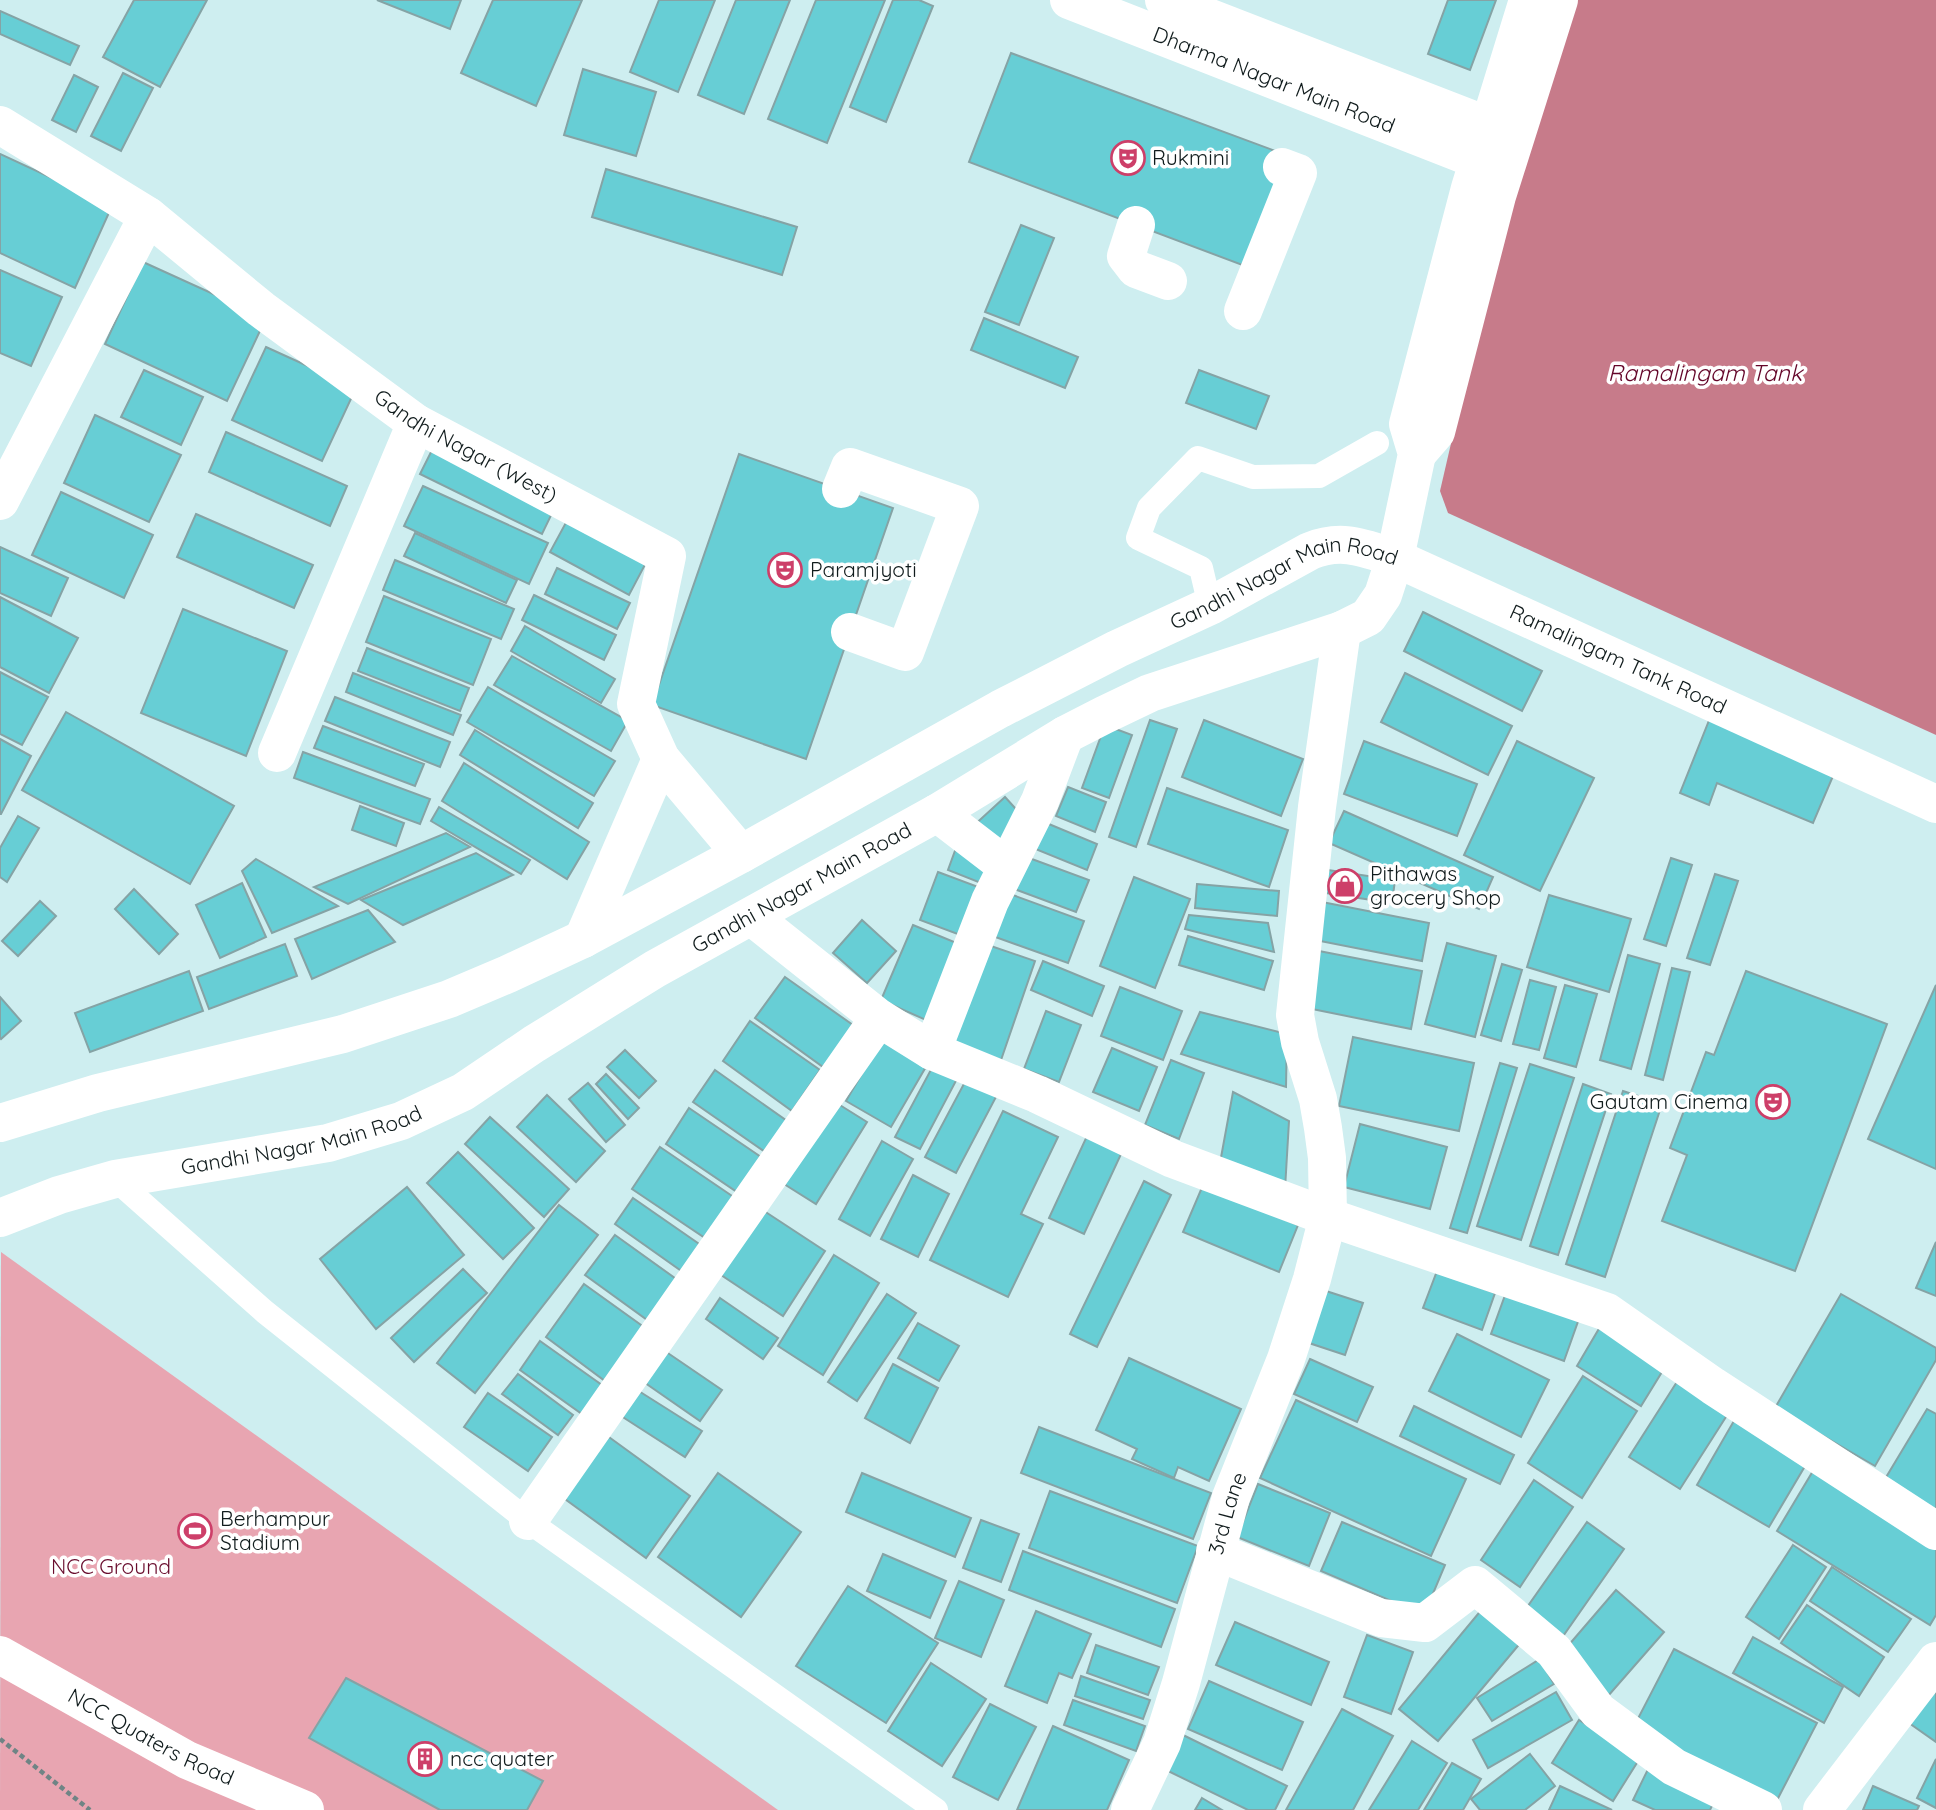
<svg xmlns="http://www.w3.org/2000/svg" width="1936" height="1810" font-family="Quicksand,sans-serif">
	<style>
		.green { fill: #e8a5b1 }
		.water { fill: #c77b8a }
		.building { fill: #67ced5; stroke: #85a3a5; stroke-width: 2 }
		.lines { fill: none; stroke-linecap: round; stroke-linejoin: round }
		.path { stroke: #6f8485; stroke-width: 4.5; stroke-dasharray: 5 3.5; stroke-linecap: butt }
		.lane { stroke: #fff; stroke-width: 24 }
		.street { stroke: #fff; stroke-width: 38 }
		.secondary { stroke: #fff; stroke-width: 38 }
		.labels { text-anchor: middle; stroke-width: 7; stroke-linejoin: round; paint-order: stroke }
		.street-label { font-size: 21px; fill: #101b1c; stroke: #fff }
		.poi-label { font-size: 21px; fill: #101b1c; stroke: #fff; text-anchor: start }
		.park-label { font-size: 21px; fill: #690c2d; stroke: #fff }
		.water-label { font-size: 23px; font-style: italic; fill: #640529; stroke: #fff }
	</style>
	<rect width="100%" height="100%" fill="#ceeef0"/>
	<!-- green -->
	<path class="green" d="M1,1252L778,1810H0Z"/>
	<!-- water -->
	<path class="water" d="M1573,0H1936V735L1448,513L1440,491L1468,370L1510,201Z"/>
	<!-- building -->
	<g class="building">
		<path d="M134,0H207L160,87L103,57Z"/>
		<path d="M377,0H461L450,29Z"/>
		<path d="M493,0H582L536,106L461,73Z"/>
		<path d="M659,0H715L678,92L630,72Z"/>
		<path d="M736,0H790L744,114L698,95Z"/>
		<path d="M816,0H885L827,143L768,119Z"/>
		<path d="M893,0H919L933,6L886,122L850,107Z"/>
		<path d="M1448,0H1496L1470,70L1428,54Z"/>
		<path d="M0,11L79,46L70,65L0,34Z"/>
		<path d="M1011,53L1286,155L1245,266L969,162Z"/>
		<path d="M583,69L656,92L636,156L564,135Z"/>
		<path d="M123,73L153,88L121,151L91,136Z"/>
		<path d="M74,75L98,87L76,132L52,120Z"/>
		<path d="M0,154L112,206L75,288L0,253Z"/>
		<path d="M606,169L797,227L782,275L592,217Z"/>
		<path d="M1021,225L1054,238L1019,325L985,312Z"/>
		<path d="M143,262L266,318L227,401L105,344Z"/>
		<path d="M0,270L62,297L31,366L0,353Z"/>
		<path d="M984,318L1078,357L1065,388L971,350Z"/>
		<path d="M266,347L356,388L322,461L232,420Z"/>
		<path d="M144,370L203,397L181,445L121,417Z"/>
		<path d="M1199,370L1269,396L1256,429L1186,403Z"/>
		<path d="M95,415L181,455L149,522L64,483Z"/>
		<path d="M226,432L347,486L330,526L209,472Z"/>
		<path d="M434,446L556,505L542,534L420,474Z"/>
		<path d="M739,454L893,508L806,759L652,705Z"/>
		<path d="M423,486L548,543L529,584L404,526Z"/>
		<path d="M61,492L153,535L124,598L32,555Z"/>
		<path d="M196,514L313,565L294,608L177,557Z"/>
		<path d="M569,517L648,559L629,595L550,552Z"/>
		<path d="M415,533L517,580L506,603L404,556Z"/>
		<path d="M0,547L68,578L51,616L0,593Z"/>
		<path d="M395,560L514,609L501,639L383,590Z"/>
		<path d="M557,568L630,603L617,629L545,594Z"/>
		<path d="M534,595L616,635L604,660L522,620Z"/>
		<path d="M384,596L491,639L473,685L366,642Z"/>
		<path d="M0,597L78,638L49,693L0,667Z"/>
		<path d="M183,609L287,651L246,756L141,713Z"/>
		<path d="M1423,612L1542,671L1522,711L1404,651Z"/>
		<path d="M525,626L615,679L601,703L511,651Z"/>
		<path d="M367,648L469,688L460,711L358,671Z"/>
		<path d="M512,656L628,721L611,751L494,685Z"/>
		<path d="M0,672L48,697L22,745L0,734Z"/>
		<path d="M353,673L461,715L453,735L346,692Z"/>
		<path d="M1405,673L1512,726L1488,775L1381,722Z"/>
		<path d="M488,687L615,761L594,796L467,722Z"/>
		<path d="M335,697L450,742L440,767L325,721Z"/>
		<path d="M66,712L234,806L190,884L22,790Z"/>
		<path d="M1710,718L1836,769L1813,823L1717,783L1709,805L1680,793Z"/>
		<path d="M1150,720L1177,729L1136,847L1109,837Z"/>
		<path d="M1204,720L1303,759L1281,816L1182,777Z"/>
		<path d="M1105,725L1132,735L1109,798L1082,788Z"/>
		<path d="M323,726L424,764L415,786L314,748Z"/>
		<path d="M475,730L593,803L578,828L460,755Z"/>
		<path d="M0,739L31,756L1,814H0Z"/>
		<path d="M1364,741L1477,784L1457,836L1344,794Z"/>
		<path d="M1517,741L1594,778L1540,891L1464,855Z"/>
		<path d="M303,752L430,799L420,824L294,778Z"/>
		<path d="M464,763L589,842L567,879L442,801Z"/>
		<path d="M1068,787L1106,802L1095,832L1056,816Z"/>
		<path d="M1167,788L1288,830L1269,887L1148,844Z"/>
		<path d="M1005,797L1026,820L992,851L971,828Z"/>
		<path d="M360,806L404,823L396,846L352,830Z"/>
		<path d="M439,807L530,860L521,874L431,821Z"/>
		<path d="M1344,811L1493,877L1479,909L1329,843Z"/>
		<path d="M18,816L39,828L7,882L0,877V848Z"/>
		<path d="M1044,822L1097,844L1087,870L1033,848Z"/>
		<path d="M446,833L470,847L348,904L314,887Z"/>
		<path d="M956,848L995,862L986,885L948,870Z"/>
		<path d="M476,853L513,875L403,925L361,900Z"/>
		<path d="M1021,855L1089,880L1076,912L1009,887Z"/>
		<path d="M1671,858L1692,865L1666,946L1644,939Z"/>
		<path d="M256,859L338,906L272,933L242,871Z"/>
		<path d="M1328,870L1395,880L1392,903L1325,893Z"/>
		<path d="M938,872L981,888L963,936L920,920Z"/>
		<path d="M1715,874L1738,881L1710,965L1687,958Z"/>
		<path d="M1134,877L1190,899L1155,988L1100,966Z"/>
		<path d="M242,883L266,937L220,958L196,905Z"/>
		<path d="M1197,884L1279,891L1277,916L1195,908Z"/>
		<path d="M134,889L178,934L159,954L115,909Z"/>
		<path d="M999,890L1084,921L1068,963L984,933Z"/>
		<path d="M1549,895L1631,919L1609,992L1527,967Z"/>
		<path d="M40,901L56,916L18,956L2,941Z"/>
		<path d="M1322,902L1429,923L1422,961L1315,940Z"/>
		<path d="M368,910L395,942L312,979L295,939Z"/>
		<path d="M1189,915L1268,923L1274,952L1185,929Z"/>
		<path d="M862,920L896,951L867,983L833,953Z"/>
		<path d="M913,925L959,944L926,1020L881,1000Z"/>
		<path d="M1188,936L1273,961L1264,990L1179,965Z"/>
		<path d="M1447,943L1496,956L1475,1037L1425,1024Z"/>
		<path d="M285,944L297,976L209,1009L197,977Z"/>
		<path d="M985,944L1035,961L1001,1060L951,1043Z"/>
		<path d="M1319,951L1422,971L1411,1029L1307,1008Z"/>
		<path d="M1628,955L1660,964L1631,1069L1600,1060Z"/>
		<path d="M1043,961L1104,986L1092,1016L1031,990Z"/>
		<path d="M1502,964L1522,970L1501,1041L1481,1035Z"/>
		<path d="M1672,968L1690,972L1663,1080L1645,1075Z"/>
		<path d="M189,971L203,1011L90,1052L75,1013Z"/>
		<path d="M1746,971L1887,1024L1795,1271L1662,1221L1687,1155L1670,1148L1706,1052L1714,1055Z"/>
		<path d="M785,977L860,1030L830,1072L755,1018Z"/>
		<path d="M1530,980L1556,987L1539,1050L1513,1044Z"/>
		<path d="M1565,985L1597,994L1576,1067L1544,1058Z"/>
		<path d="M1936,985V1169L1868,1139Z"/>
		<path d="M1120,987L1182,1011L1163,1060L1101,1036Z"/>
		<path d="M0,997L21,1021L1,1039L0,1038Z"/>
		<path d="M1046,1011L1081,1025L1059,1082L1024,1069Z"/>
		<path d="M1200,1012L1287,1034L1286,1087L1181,1054Z"/>
		<path d="M750,1021L820,1070L792,1111L723,1061Z"/>
		<path d="M1353,1037L1474,1063L1459,1131L1339,1106Z"/>
		<path d="M882,1039L927,1065L891,1127L846,1101Z"/>
		<path d="M1112,1048L1157,1067L1139,1111L1093,1092Z"/>
		<path d="M625,1050L656,1081L639,1098L607,1067Z"/>
		<path d="M1171,1060L1204,1073L1179,1139L1145,1125Z"/>
		<path d="M1500,1063L1517,1068L1467,1233L1450,1228Z"/>
		<path d="M934,1064L958,1077L920,1149L895,1137Z"/>
		<path d="M1530,1064L1574,1078L1521,1240L1477,1226Z"/>
		<path d="M715,1070L790,1123L768,1154L693,1102Z"/>
		<path d="M606,1074L639,1108L628,1119L596,1084Z"/>
		<path d="M966,1080L997,1095L956,1173L925,1157Z"/>
		<path d="M588,1083L625,1125L606,1142L569,1099Z"/>
		<path d="M1583,1084L1611,1094L1558,1255L1530,1246Z"/>
		<path d="M1623,1091L1662,1104L1605,1277L1566,1264Z"/>
		<path d="M1233,1092L1289,1121L1285,1189L1220,1163Z"/>
		<path d="M547,1095L605,1151L576,1182L517,1127Z"/>
		<path d="M835,1102L867,1122L816,1204L784,1184Z"/>
		<path d="M689,1108L761,1157L737,1192L666,1144Z"/>
		<path d="M1003,1111L1058,1137L1021,1214L1043,1224L1008,1297L930,1260Z"/>
		<path d="M490,1117L569,1189L544,1217L465,1144Z"/>
		<path d="M1360,1124L1447,1147L1430,1209L1344,1187Z"/>
		<path d="M1087,1136L1122,1152L1084,1234L1049,1218Z"/>
		<path d="M882,1141L913,1159L870,1236L839,1219Z"/>
		<path d="M660,1147L738,1200L711,1242L632,1189Z"/>
		<path d="M458,1152L534,1228L503,1259L427,1183Z"/>
		<path d="M913,1175L949,1194L918,1257L881,1239Z"/>
		<path d="M1144,1181L1171,1195L1097,1347L1070,1334Z"/>
		<path d="M1203,1185L1298,1225L1279,1272L1183,1232Z"/>
		<path d="M407,1187L464,1255L376,1329L320,1259Z"/>
		<path d="M633,1198L705,1248L687,1275L615,1224Z"/>
		<path d="M559,1205L598,1235L475,1393L437,1363Z"/>
		<path d="M758,1207L825,1251L783,1316L715,1271Z"/>
		<path d="M615,1235L679,1281L650,1322L585,1275Z"/>
		<path d="M1936,1242V1296L1916,1288Z"/>
		<path d="M834,1255L879,1283L823,1375L778,1346Z"/>
		<path d="M463,1269L487,1293L414,1362L391,1338Z"/>
		<path d="M1437,1271L1495,1293L1482,1330L1423,1308Z"/>
		<path d="M584,1284L648,1330L609,1384L546,1337Z"/>
		<path d="M1508,1287L1581,1313L1564,1361L1491,1334Z"/>
		<path d="M1326,1291L1363,1303L1345,1355L1309,1343Z"/>
		<path d="M887,1294L916,1313L857,1401L828,1382Z"/>
		<path d="M1841,1294L1936,1348V1360L1875,1466L1775,1408Z"/>
		<path d="M720,1298L778,1338L763,1359L706,1319Z"/>
		<path d="M918,1323L959,1346L939,1381L898,1358Z"/>
		<path d="M1600,1327L1665,1367L1641,1406L1577,1366Z"/>
		<path d="M1457,1334L1549,1380L1521,1437L1429,1391Z"/>
		<path d="M540,1341L609,1390L589,1419L520,1370Z"/>
		<path d="M659,1347L722,1390L700,1421L638,1378Z"/>
		<path d="M1129,1358L1241,1409L1209,1481L1178,1467L1174,1478L1132,1459L1137,1449L1096,1430Z"/>
		<path d="M1310,1359L1373,1387L1357,1422L1294,1394Z"/>
		<path d="M893,1364L938,1388L910,1443L865,1418Z"/>
		<path d="M518,1374L573,1415L558,1435L502,1394Z"/>
		<path d="M1583,1376L1637,1411L1582,1498L1528,1463Z"/>
		<path d="M1680,1377L1731,1409L1680,1489L1629,1457Z"/>
		<path d="M634,1388L702,1431L685,1457L618,1414Z"/>
		<path d="M488,1393L552,1437L528,1471L464,1427Z"/>
		<path d="M1296,1400L1466,1479L1431,1556L1260,1478Z"/>
		<path d="M1414,1406L1514,1455L1500,1484L1400,1436Z"/>
		<path d="M1927,1409L1936,1414V1511L1885,1479Z"/>
		<path d="M1735,1419L1808,1461L1769,1527L1697,1485Z"/>
		<path d="M1039,1427L1211,1493L1193,1539L1021,1473Z"/>
		<path d="M602,1432L690,1496L646,1558L558,1494Z"/>
		<path d="M1816,1466L1936,1539V1615L1930,1625L1777,1531Z"/>
		<path d="M718,1473L801,1532L741,1617L658,1557Z"/>
		<path d="M862,1473L971,1518L955,1557L846,1512Z"/>
		<path d="M1534,1480L1573,1507L1520,1587L1481,1560Z"/>
		<path d="M1258,1484L1330,1513L1309,1566L1237,1537Z"/>
		<path d="M1050,1491L1198,1546L1177,1603L1029,1548Z"/>
		<path d="M981,1520L1019,1534L1001,1582L963,1568Z"/>
		<path d="M1342,1522L1445,1565L1424,1615L1321,1571Z"/>
		<path d="M1587,1522L1624,1549L1561,1639L1523,1613Z"/>
		<path d="M1793,1545L1826,1567L1779,1639L1746,1617Z"/>
		<path d="M1023,1551L1175,1609L1161,1647L1009,1590Z"/>
		<path d="M883,1554L946,1581L930,1618L867,1591Z"/>
		<path d="M1832,1567L1911,1619L1888,1652L1810,1601Z"/>
		<path d="M959,1581L1004,1600L981,1657L935,1638Z"/>
		<path d="M848,1586L938,1643L886,1723L796,1666Z"/>
		<path d="M1616,1590L1664,1632L1608,1696L1561,1654Z"/>
		<path d="M1807,1605L1884,1657L1859,1696L1781,1643Z"/>
		<path d="M1483,1608L1522,1641L1438,1741L1399,1709Z"/>
		<path d="M1036,1611L1091,1634L1072,1678L1059,1673L1047,1703L1005,1686Z"/>
		<path d="M1235,1622L1329,1662L1311,1705L1216,1665Z"/>
		<path d="M1367,1635L1413,1652L1391,1714L1344,1697Z"/>
		<path d="M1753,1637L1843,1687L1824,1723L1733,1673Z"/>
		<path d="M1096,1645L1159,1667L1148,1695L1087,1673Z"/>
		<path d="M1674,1649L1817,1723L1774,1806L1631,1732Z"/>
		<path d="M1540,1659L1554,1684L1492,1721L1477,1698Z"/>
		<path d="M931,1663L986,1699L942,1766L888,1731Z"/>
		<path d="M1081,1676L1150,1700L1143,1719L1075,1696Z"/>
		<path d="M346,1678L543,1781L527,1810H440L309,1738Z"/>
		<path d="M1209,1681L1303,1722L1282,1770L1188,1729Z"/>
		<path d="M1936,1685V1742L1909,1723Z"/>
		<path d="M1556,1692L1572,1720L1488,1768L1473,1740Z"/>
		<path d="M1073,1700L1145,1726L1136,1751L1064,1725Z"/>
		<path d="M990,1704L1036,1727L998,1800L953,1777Z"/>
		<path d="M1342,1709L1393,1736L1353,1810H1286Z"/>
		<path d="M1579,1720L1640,1758L1613,1801L1552,1763Z"/>
		<path d="M1053,1726L1129,1760L1107,1810H1017Z"/>
		<path d="M1183,1735L1287,1786L1275,1810H1248L1166,1770Z"/>
		<path d="M1412,1741L1447,1763L1418,1810H1369Z"/>
		<path d="M1530,1754L1555,1786L1525,1810H1480L1471,1799Z"/>
		<path d="M1936,1759V1808L1917,1798Z"/>
		<path d="M1652,1761L1718,1793L1710,1810H1655L1633,1800Z"/>
		<path d="M1452,1763L1481,1779L1463,1810H1424Z"/>
		<path d="M1560,1786L1612,1810H1549Z"/>
		<path d="M1873,1786L1919,1806L1917,1810H1863Z"/>
		<path d="M1202,1798L1222,1810H1195Z"/>
	</g>
	<g class="lines">
		<!-- path -->
		<path class="path" d="M0,1739L90,1810"/>
		<!-- lane -->
		<g class="lane">
			<path d="M1210,606L1201,568L1138,538L1149,508L1198,458L1253,477L1319,476L1377,443"/>
			<path d="M115,1179L265,1312L528,1521L936,1810"/>
		</g>
		<!-- street -->
		<g class="street">
			<path id="s1" d="M1069,0L1478,160"/>
			<path d="M1164,0L1489,126"/>
			<path id="s2" d="M0,125L148,216L261,309L416,423L667,556L636,704L661,759L741,854"/>
			<path d="M1136,225L1126,256L1136,269L1168,281"/>
			<path d="M1243,311L1298,173L1282,167"/>
			<path d="M841,489L850,467L960,506L905,652L850,632"/>
			<path d="M0,501L148,216"/>
			<path id="s3" d="M1395,558L1936,804"/>
			<path d="M277,753L416,423"/>
			<path d="M937,813L1006,866"/>
			<path d="M752,917L879,1018L932,1051L1037,1094L1173,1159L1328,1217L1607,1312L1713,1386L1936,1531"/>
			<path d="M583,939L661,759"/>
			<path d="M932,1051L990,901L1040,801L1065,735"/>
			<path d="M528,1521L879,1018"/>
			<path d="M1215,1551L1381,1618L1425,1623L1475,1585L1554,1651L1598,1711L1674,1767L1763,1810"/>
			<path id="s4" d="M0,1655L187,1760L305,1810"/>
			<path id="s5" d="M1130,1810L1162,1743L1181,1683L1231,1497L1286,1359L1312,1279L1328,1217L1327,1158L1323,1128L1318,1099L1300,1042L1295,1015L1317,807L1342,630"/>
		</g>
		<!-- secondary -->
		<g class="secondary">
			<path d="M1417,454L1436,432L1497,196L1559,0"/>
			<path id="s6" d="M0,1123L98,1093L343,1034L449,999L508,974L583,939L741,854L1000,709L1117,649L1210,606L1310,551C1342,538 1364,548 1395,558"/>
			<path id="s7" d="M0,1218L59,1195L115,1179L328,1143L401,1121L463,1092L534,1044L655,969L937,813L1065,735L1104,715L1150,693L1342,630L1368,617L1383,595L1395,558L1417,454L1408,424L1470,188L1528,0"/>
			<path d="M1822,1810L1936,1661"/>
		</g>
	</g>
	<!-- icons -->
	<defs>
		<g id="theatre-ring" transform="scale(1.75)"><circle r="9.5" fill="#fff" stroke="#cd3f69" stroke-width="1.5"/><path d="M-5-5.5Q0-4 5-5.5V0Q5 5 0 6Q-5 5-5 0ZM-3.3-2.5H-1v1.5H-3.3ZM1-2.5H3.3v1.5H1ZM-2.8 1Q0 5.5 2.8 1Z" fill="#cd3f69"/></g>
		<g id="shop-ring" transform="scale(1.75)"><circle r="9.5" fill="#fff" stroke="#cd3f69" stroke-width="1.5"/><path d="M-5-2.5h2.3a2.7 3.5 0 0 1 5.4 0H5L5.5 6h-11ZM-1.5-2.5h3a1.5 2.3 0 0 0-3 0Z" fill="#cd3f69"/></g>
		<g id="stadium-ring" transform="scale(1.75)"><circle r="9.5" fill="#fff" stroke="#cd3f69" stroke-width="1.5"/><path d="M0-5a6.5 5 0 1 0 0 10a6.5 5 0 1 0 0-10ZM-3.5-1.8h7v3.6h-7Z" fill="#cd3f69"/></g>
		<g id="building-ring" transform="scale(1.75)"><circle r="9.5" fill="#fff" stroke="#cd3f69" stroke-width="1.5"/><path d="M-4-6H4V6H1V3H-1V6H-4ZM-2.5-4.3h1.7v1.8h-1.7ZM.8-4.3h1.7v1.8H.8ZM-2.5-1h1.7V.8h-1.7ZM.8-1h1.7V.8H.8Z" fill="#cd3f69"/></g>
	</defs>
	<g fill-rule="evenodd">
		<use href="#theatre-ring" x="1128" y="158"/>
		<use href="#theatre-ring" x="785" y="570"/>
		<use href="#shop-ring" x="1345" y="886"/>
		<use href="#theatre-ring" x="1773" y="1102"/>
		<use href="#stadium-ring" x="195" y="1531"/>
		<use href="#building-ring" x="425" y="1759"/>
	</g>
	<g class="labels">
		<!-- street labels -->
		<g class="street-label">
			<text dy="7" stroke="none"><textPath href="#s1" startOffset="220">Dharma Nagar Main Road</textPath></text>
			<text dy="7" stroke="none"><textPath href="#s2" startOffset="567">Gandhi Nagar (West)</textPath></text>
			<text dy="7" stroke="none"><textPath href="#s6" startOffset="1404">Gandhi Nagar Main Road</textPath></text>
			<text dy="7" stroke="none"><textPath href="#s3" startOffset="245">Ramalingam Tank Road</textPath></text>
			<text dy="7" stroke="none"><textPath href="#s7" startOffset="878">Gandhi Nagar Main Road</textPath></text>
			<text dy="7" stroke="none"><textPath href="#s7" startOffset="312">Gandhi Nagar Main Road</textPath></text>
			<text dy="7" stroke="none"><textPath href="#s5" startOffset="313">3rd Lane</textPath></text>
			<text dy="7" stroke="none"><textPath href="#s4" startOffset="172">NCC Quaters Road</textPath></text>
		</g>
		<!-- poi labels -->
		<g class="poi-label">
			<text x="1152" y="165">Rukmini</text>
			<text x="810" y="577">Paramjyoti</text>
			<text x="1370" y="881">Pithawas<tspan x="1370" dy="24">grocery Shop</tspan></text>
			<text x="1748" y="1109" text-anchor="end">Gautam Cinema</text>
			<text x="220" y="1526">Berhampur<tspan x="220" dy="24">Stadium</tspan></text>
			<text x="450" y="1766">ncc quater</text>
		</g>
		<!-- park labels -->
		<g class="park-label">
			<text x="111" y="1574">NCC Ground</text>
		</g>
		<!-- water labels -->
		<g class="water-label">
			<text x="1705" y="381">Ramalingam Tank</text>
		</g>
	</g>
</svg>
